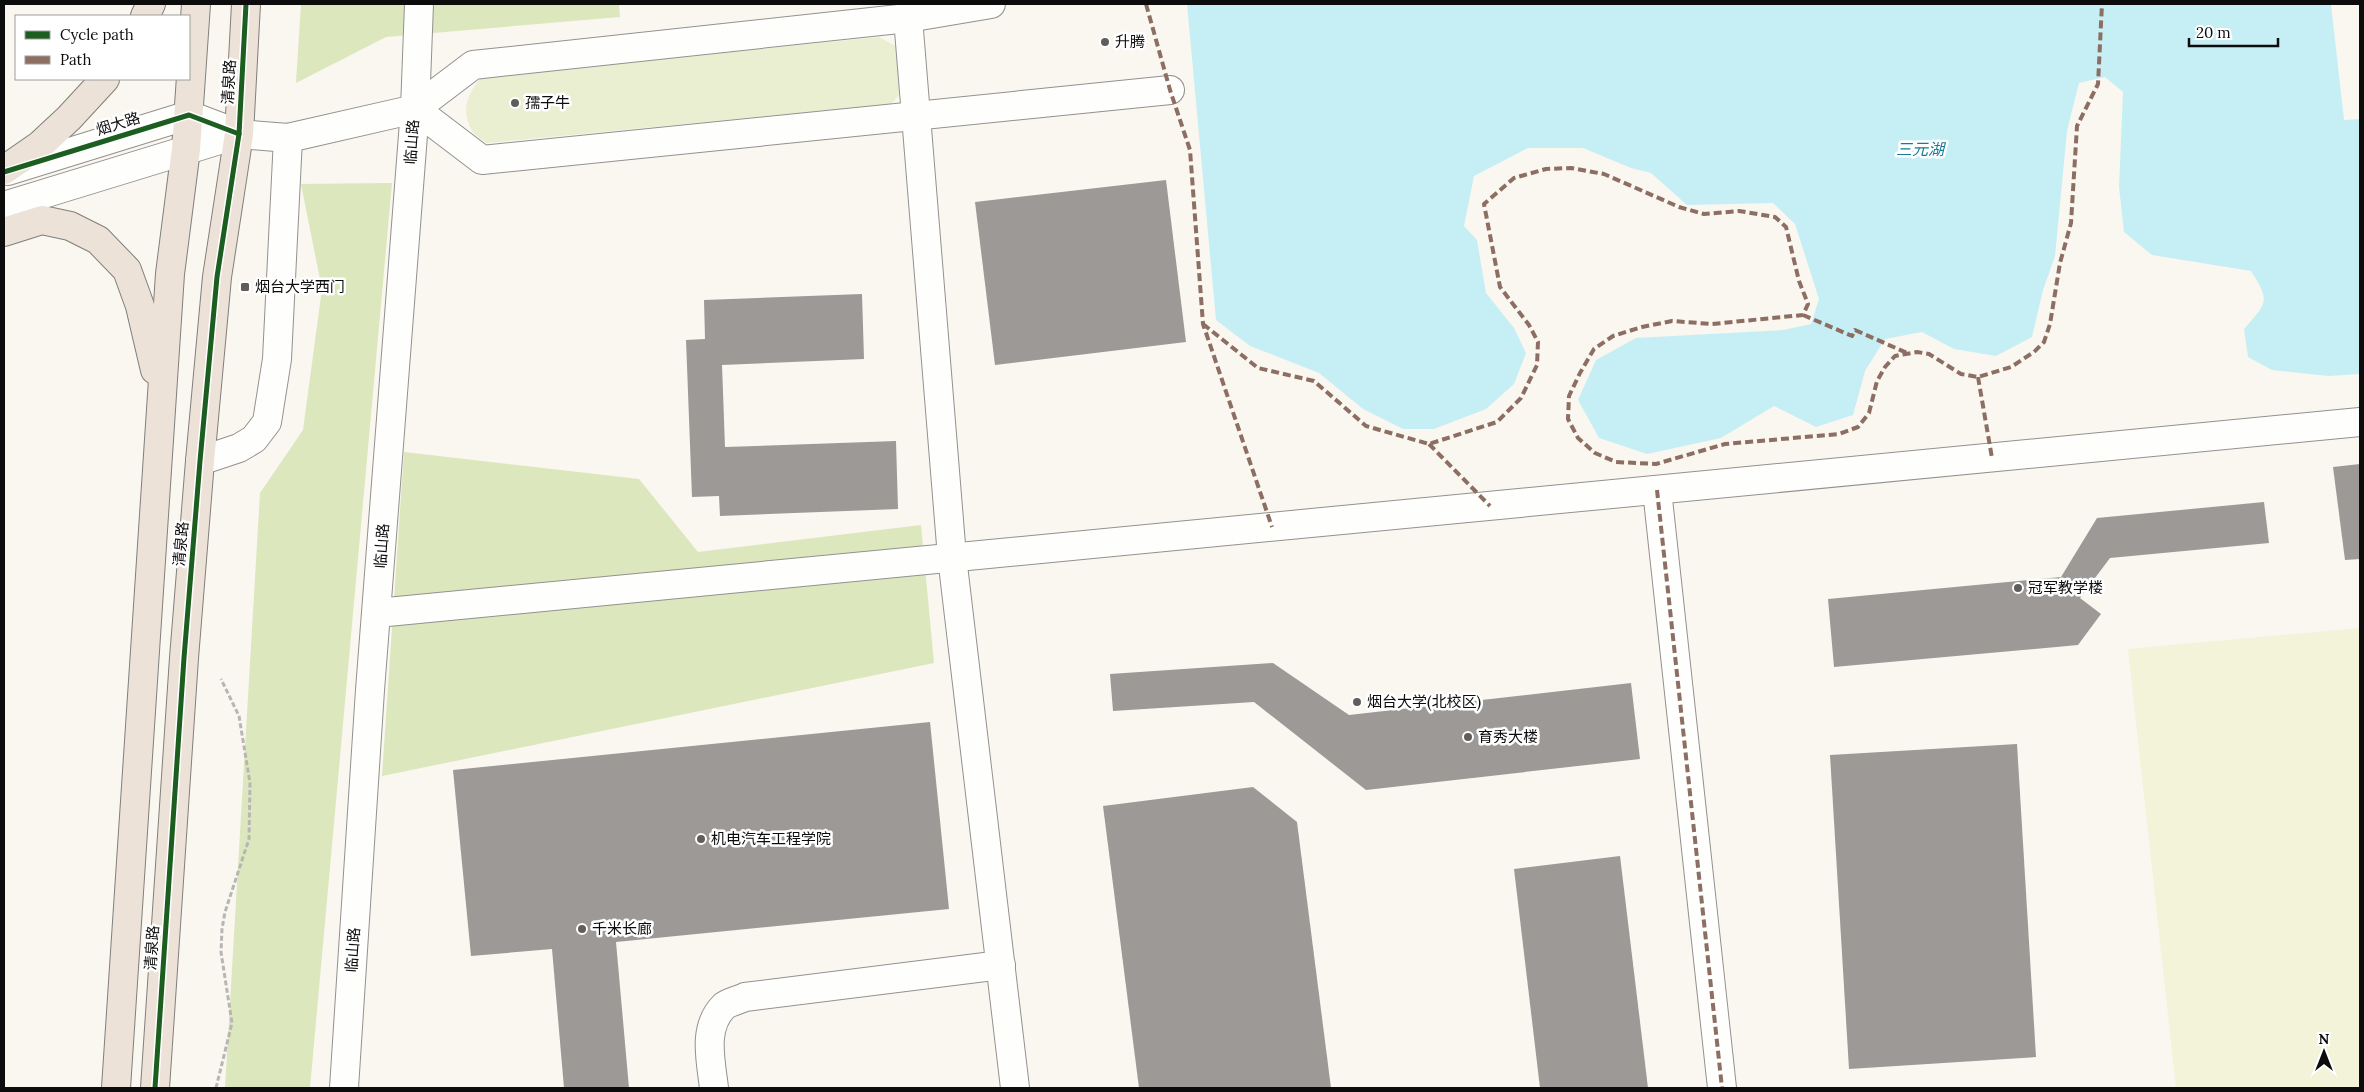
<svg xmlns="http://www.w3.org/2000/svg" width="2364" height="1092" font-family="Lora,'Noto Sans SC',serif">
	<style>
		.green { fill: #e9efd0 }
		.forest { fill: #dce7bd }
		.pitch { fill: #f2f3d9 }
		.water { fill: #c6eff5 }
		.building { fill: #9d9996 }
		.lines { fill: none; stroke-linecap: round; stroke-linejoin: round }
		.minor-casing { stroke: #93918f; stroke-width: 30 }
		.major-casing { stroke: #807f7c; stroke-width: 30 }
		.path { stroke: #b7b6b5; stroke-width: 3; stroke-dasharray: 5 2.5; stroke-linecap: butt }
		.minor { stroke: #fefefd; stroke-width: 28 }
		.major { stroke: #ece2d7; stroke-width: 28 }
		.quiet { stroke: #8d6e63; stroke-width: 4; stroke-dasharray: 8 4; stroke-linecap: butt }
		.cycleway-casing { stroke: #fff; stroke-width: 8 }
		.cycleway { stroke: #1b5e20; stroke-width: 5 }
		.poi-dot { fill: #5f5e5c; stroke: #fff; stroke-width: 2 }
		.labels { text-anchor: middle; stroke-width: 5; stroke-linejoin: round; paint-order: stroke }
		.poi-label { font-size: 15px; fill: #0c0c0c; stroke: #fff; text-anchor: start }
		.street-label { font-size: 15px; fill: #0c0c0c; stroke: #fff }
		.water-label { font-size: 16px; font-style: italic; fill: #147b98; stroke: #fff }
	</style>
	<rect width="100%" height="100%" fill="#faf6f0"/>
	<!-- green -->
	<path class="green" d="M879,37L897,47L903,91L891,104L487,143C483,140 475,136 472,131C460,110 468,92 482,77Z"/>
	<!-- forest -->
	<g class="forest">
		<path d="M301,4H619L620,17L386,37L296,83Z"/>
		<path d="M392,183L310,1088H225L260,493L303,430L322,289L301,184Z"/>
		<path d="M404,452L639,479L698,552L921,525L934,663L382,776Z"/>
	</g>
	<!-- pitch -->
	<path class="pitch" d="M2360,628V1088H2176L2128,649Z"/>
	<!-- water -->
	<path class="water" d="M1187,4H2331L2344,120L2360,119V374L2329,376L2272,370L2248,357L2244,329C2268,302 2270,301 2251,271L2152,255L2124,232L2119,187L2123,92L2105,77L2079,83L2067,131L2055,256L2043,290L2032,337L1996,356L1954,349L1922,332L1885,339L1865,371L1853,415L1816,427L1774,406L1721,438L1647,454L1599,438L1578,400L1596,360L1636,338L1783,330L1811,324L1819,299L1795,224L1773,203L1687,205L1651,173L1631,168L1583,148H1528L1474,176L1464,226L1477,240L1486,293L1514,328L1526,353L1514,384L1486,409L1434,429H1403L1363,409L1319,373L1250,346L1216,320Z"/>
	<!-- building -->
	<g class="building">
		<path d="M1166,180L1186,342L995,365L975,202Z"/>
		<path d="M862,294L864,359L722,365L725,447L896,441L898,509L720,516L719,496L692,497L686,340L705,339L704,300Z"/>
		<path d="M2360,464V559L2345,560L2333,467Z"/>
		<path d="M2264,502L2269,543L2110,558L2080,598L2101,614L2078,645L1834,667L1828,599L2061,577L2097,518Z"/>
		<path d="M1273,663L1349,715L1631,683L1640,759L1366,790L1254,702L1113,711L1110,674Z"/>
		<path d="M930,722L949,909L616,942L629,1088H564L552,949L471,956L453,770Z"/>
		<path d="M2017,744L2036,1057L1849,1069L1830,755Z"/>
		<path d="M1253,787L1297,822L1331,1088H1139L1103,806Z"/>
		<path d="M1620,856L1648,1088H1540L1514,869Z"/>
	</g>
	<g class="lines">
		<!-- minor casing -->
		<g class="minor-casing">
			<g id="minor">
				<path d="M908,18L952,557L1015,1088"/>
				<path d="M415,109L482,160L1170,90"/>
				<path d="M8,171L189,115L239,134L288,138L310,133L415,109L473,65L908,18L991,4"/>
				<path d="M4,206L239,134"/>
				<path d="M200,461L239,448L254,439L267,422L277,359L288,138"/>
				<path d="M1657,490L1722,1088"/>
				<path d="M377,613L2360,422"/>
				<path d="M344,1088L370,690L415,109L419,4"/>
				<path d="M714,1088C711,1061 702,1028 724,1006C729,1002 739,1000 745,997L1001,965"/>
			</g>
		</g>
		<!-- major casing -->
		<g class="major-casing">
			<g id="major">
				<path d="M145,16L151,4"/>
				<path d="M4,170L40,145L69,118L105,79"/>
				<path d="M4,232L42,220L70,226L98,240L127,270L140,306L155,370"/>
				<path d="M116,1088L170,274L186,149L196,4"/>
				<path d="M155,1088L184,658L200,461L217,277L239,134L246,4"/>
			</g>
		</g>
		<!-- path -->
		<path class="path" d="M216,1088L232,1023L221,952L222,929L225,912L249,839L250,783L239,716L221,679"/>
		<!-- minor -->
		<use href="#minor" class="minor"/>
		<!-- major -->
		<use href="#major" class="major"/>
		<!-- quiet -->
		<g class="quiet">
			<path d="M1146,4L1170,90L1190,150L1203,324L1272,527"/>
			<path d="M1803,315L1852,336L1855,330L1907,353"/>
			<path d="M1203,324L1258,368L1314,381L1366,426L1429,444L1497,422L1521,398L1537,365L1538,342L1529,325L1500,287L1484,204L1514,178L1546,169L1571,168L1604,174L1679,207L1704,214L1739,211L1775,217L1786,227L1799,281L1808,304L1803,315L1712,324L1672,321L1642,327L1613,336L1594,349L1580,373L1569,396L1568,419L1578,438L1595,453L1616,462L1656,464L1725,444L1839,434L1858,427L1869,413L1877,381L1885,367L1895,356L1917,352L1929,354L1961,374L1978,377L2011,367L2034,352L2044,342L2050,324L2060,263L2071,223L2077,126L2098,84L2102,4"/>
			<path d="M1978,377L1992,458"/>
			<path d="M1429,444L1490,506"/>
			<path d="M1657,490L1722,1088"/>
		</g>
		<!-- cycleway casing -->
		<g class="cycleway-casing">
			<g id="cycleway">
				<path d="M4,172L189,115L239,134"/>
				<path d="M155,1088L184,658L200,461L217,277L239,134L246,4"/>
			</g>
		</g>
		<!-- cycleway -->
		<use href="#cycleway" class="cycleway"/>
	</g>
	<!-- markers -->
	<g class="poi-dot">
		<circle cx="1105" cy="42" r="5"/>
		<circle cx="515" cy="103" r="5"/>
		<rect x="240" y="282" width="10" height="10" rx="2.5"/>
		<circle cx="2018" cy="588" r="5"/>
		<circle cx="1357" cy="702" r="5"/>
		<circle cx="1468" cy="737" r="5"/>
		<circle cx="701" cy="839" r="5"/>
		<circle cx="582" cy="929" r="5"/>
	</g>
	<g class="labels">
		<!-- poi labels -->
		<g class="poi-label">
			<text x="1115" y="47">升腾</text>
			<text x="525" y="108">孺子牛</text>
			<text x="255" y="292">烟台大学西门</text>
			<text x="2028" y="593">冠军教学楼</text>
			<text x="1367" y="707">烟台大学(北校区)</text>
			<text x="1478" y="742">育秀大楼</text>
			<text x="711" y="844">机电汽车工程学院</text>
			<text x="592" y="934">千米长廊</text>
		</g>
		<!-- street labels -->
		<g class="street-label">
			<text transform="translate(229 82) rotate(-87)" y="5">清泉路</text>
			<text transform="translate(118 124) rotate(-17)" y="5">烟大路</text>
			<text transform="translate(412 142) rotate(-86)" y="5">临山路</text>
			<text transform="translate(181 544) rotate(-85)" y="5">清泉路</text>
			<text transform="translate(382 546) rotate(-86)" y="5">临山路</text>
			<text transform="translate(152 948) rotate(-86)" y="5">清泉路</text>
			<text transform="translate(353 950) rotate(-86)" y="5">临山路</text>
		</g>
		<!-- water labels -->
		<g class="water-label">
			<text x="1920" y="155">三元湖</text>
		</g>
	</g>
	<!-- border -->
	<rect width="2364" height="1092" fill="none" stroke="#0c0c0c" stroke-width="10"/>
	<!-- legend -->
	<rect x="15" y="15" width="175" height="65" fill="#ffffff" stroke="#9e9e9e"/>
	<rect x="25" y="31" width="25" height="8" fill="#1b5e20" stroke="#9e9e9e"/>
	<text x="60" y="40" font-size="15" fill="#0c0c0c">Cycle path</text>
	<rect x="25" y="56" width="25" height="8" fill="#8d6e63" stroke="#9e9e9e"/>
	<text x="60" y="65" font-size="15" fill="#0c0c0c">Path</text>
	<!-- north arrow -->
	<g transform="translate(2324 1052)" stroke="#ffffff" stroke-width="4" paint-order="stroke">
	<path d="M0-4L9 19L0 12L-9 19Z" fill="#0c0c0c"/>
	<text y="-8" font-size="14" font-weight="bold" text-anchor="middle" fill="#0c0c0c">N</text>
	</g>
	<!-- scale -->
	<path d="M2189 38v8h89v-8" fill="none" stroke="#0c0c0c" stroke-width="2.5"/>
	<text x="2196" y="38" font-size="15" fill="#0c0c0c" stroke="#ffffff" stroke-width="4" paint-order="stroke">20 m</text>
</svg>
